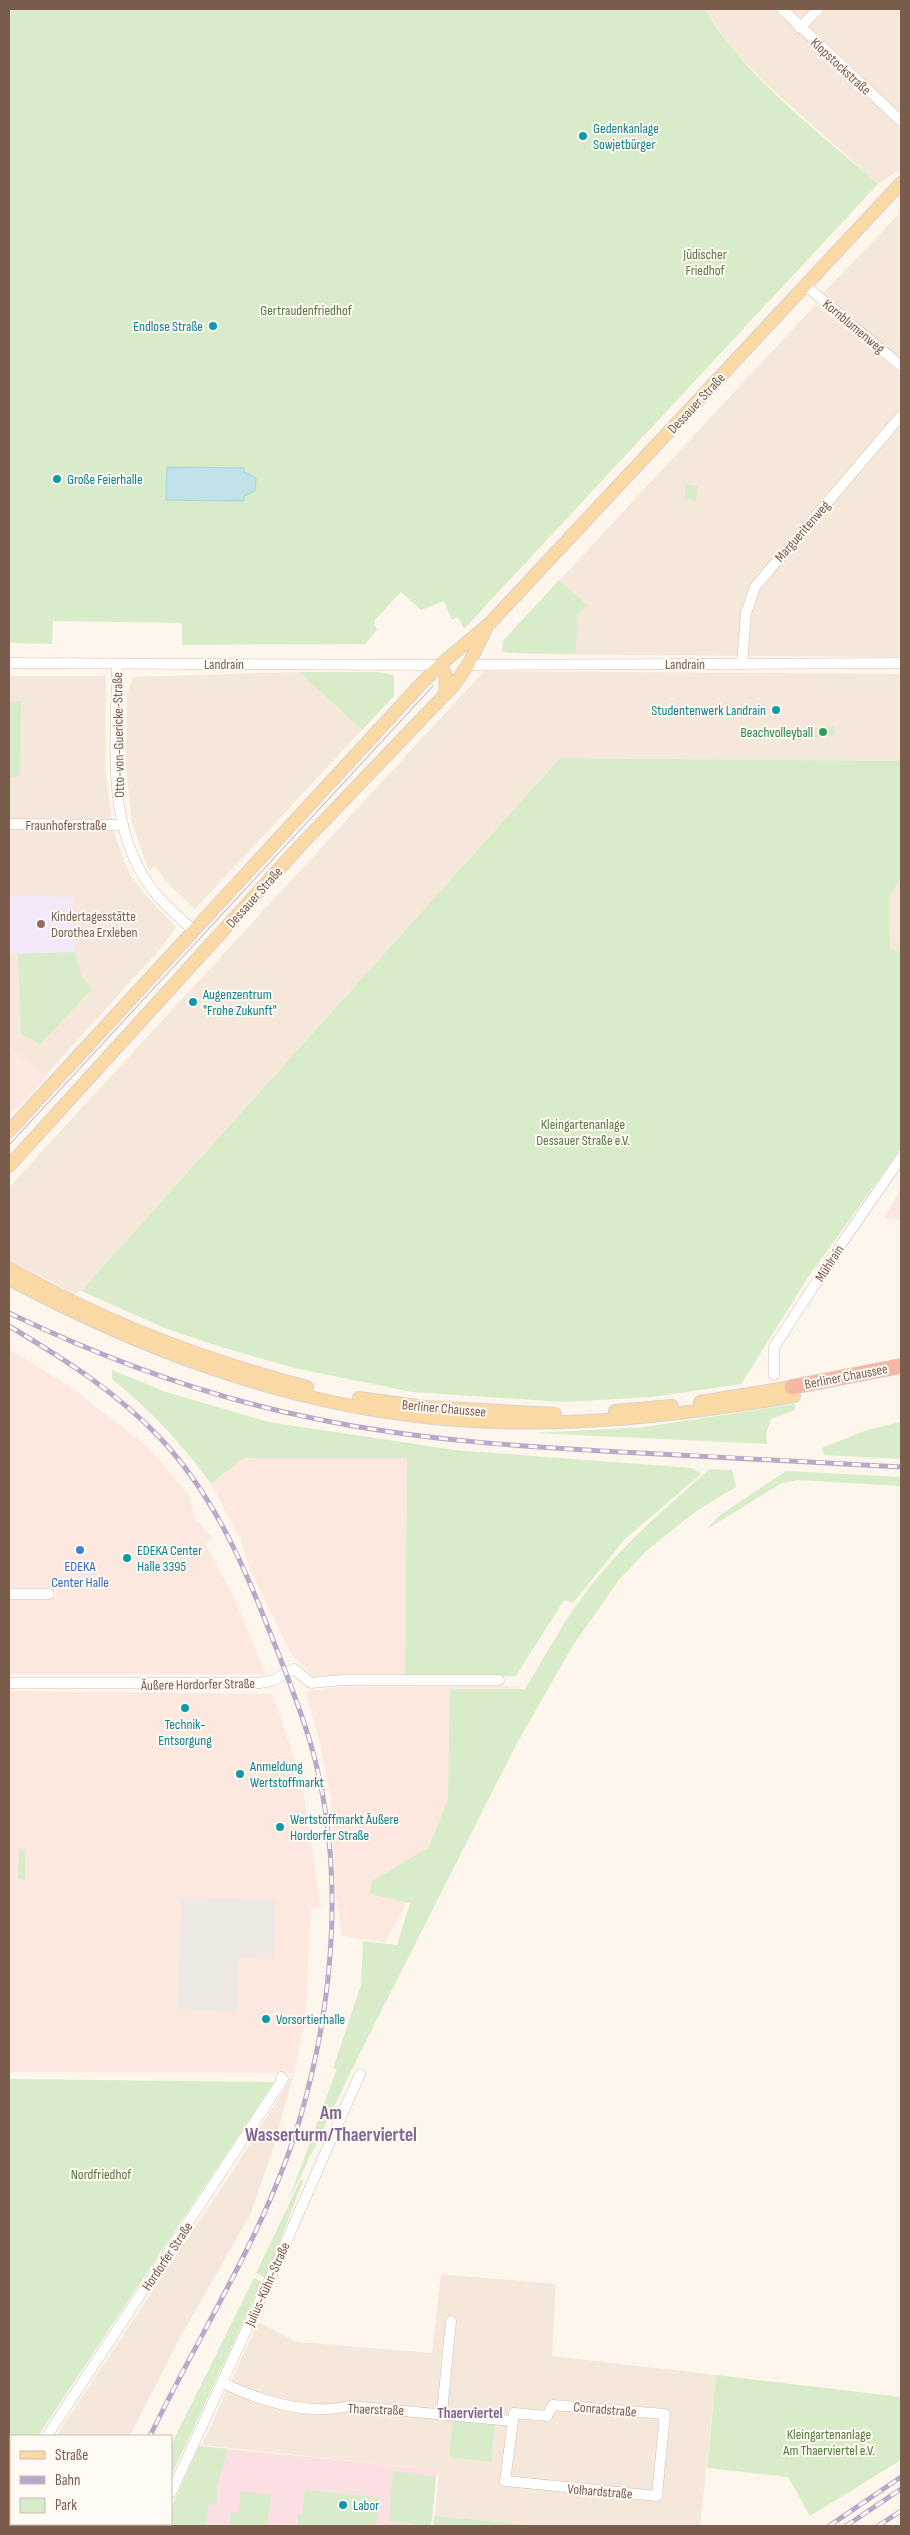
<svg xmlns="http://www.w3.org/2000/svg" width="910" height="2535" font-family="'Sofia Sans Condensed',sans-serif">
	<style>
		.residential { fill: #f5e8da }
		.commercial { fill: #fde8e0 }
		.industrial { fill: #efe9e4 }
		.education { fill: #f3e8fa }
		.medical { fill: #fbdfe3 }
		.green { fill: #d8ecc9 }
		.water { fill: #bfe3e8; stroke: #a5d3da }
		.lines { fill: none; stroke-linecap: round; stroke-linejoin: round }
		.minor-casing { stroke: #d1beb0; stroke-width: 11 }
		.major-casing { stroke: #dad1cd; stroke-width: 14 }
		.highway-casing { stroke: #dad1cd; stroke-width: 16 }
		.minor { stroke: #fff; stroke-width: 10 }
		.major { stroke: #fbd9a5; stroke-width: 12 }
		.highway { stroke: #f7b7a3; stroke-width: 15 }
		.tram { stroke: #b9a8c9; stroke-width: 1 }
		.rail-casing { stroke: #b9a8c9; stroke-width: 5 }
		.rail { stroke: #fffaf3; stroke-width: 3; stroke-dasharray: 9; stroke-linecap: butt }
		.culture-dot { fill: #0f9aa8; stroke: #fffaf3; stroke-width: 2 }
		.leisure-dot { fill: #2e9e5b; stroke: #fffaf3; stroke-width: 2 }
		.education-dot { fill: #8d6e63; stroke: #fffaf3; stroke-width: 2 }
		.shop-dot { fill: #3f7fe0; stroke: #fffaf3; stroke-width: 2 }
		.labels { text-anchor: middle; stroke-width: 4; stroke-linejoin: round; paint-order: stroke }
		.street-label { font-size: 14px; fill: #7a5c4d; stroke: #fffaf3 }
		.culture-label { font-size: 14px; fill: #0d838f; stroke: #fffaf3; text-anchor: start }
		.park-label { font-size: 14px; fill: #537a41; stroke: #fffaf3 }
		.leisure-label { font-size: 14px; fill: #27864d; stroke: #fffaf3; text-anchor: end }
		.education-label { font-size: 14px; fill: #785e54; stroke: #fffaf3; text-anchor: start }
		.shop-label { font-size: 14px; fill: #366cbe; stroke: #fffaf3 }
		.neighbourhood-label { font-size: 15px; font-weight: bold; fill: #846695; stroke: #fffaf3 }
		.district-label { font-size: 19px; font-weight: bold; fill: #846695; stroke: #fffaf3 }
	</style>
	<rect width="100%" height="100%" fill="#fdf6ec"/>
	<!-- residential -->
	<g class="residential">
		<path d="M705,9H901V169L878,184L766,84L731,48Z"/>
		<path d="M901,212V361L822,294Z"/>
		<path d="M816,304L901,374V657L521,654L502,652L503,641Z"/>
		<path d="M484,671L901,674V761L560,758L81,1291L74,1294L12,1261L9,1257V1187Z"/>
		<path d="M299,672L362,730L195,909L171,887L155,866L149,870L132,824L126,766L127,694L133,677Z"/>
		<path d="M9,676H106L105,766L114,834L130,875L148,898L176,927L161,948L44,1077L9,1048Z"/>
		<path d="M901,877V953L890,948L889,898Z"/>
		<path d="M294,2073L275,2143L251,2213L177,2343L130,2436H56L238,2163Z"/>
		<path d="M441,2274L556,2284L552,2356L716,2375L700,2526H544L435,2516L439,2470L202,2445L258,2322L297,2342L432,2353Z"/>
		<path d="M11,2503V2524H86L85,2526H9V2507Z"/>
	</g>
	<!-- commercial -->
	<g class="commercial">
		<path d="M9,1047L46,1078L9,1116Z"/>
		<path d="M901,1189V1220L884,1218Z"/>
		<path d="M9,1349L68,1385L150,1449L189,1495L194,1516L212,1538L205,1543L236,1602L266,1674H9V1598H56V1588H9Z"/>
		<path d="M244,1458H407L405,1679L313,1677L290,1652L250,1569L240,1538L211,1484Z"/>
		<path d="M521,1686L385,1943L342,1936L336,1896L331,1800L321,1748L306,1692L339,1687Z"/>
		<path d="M9,1691L272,1694L301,1776L321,1907L311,1909L305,2020L294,2073L9,2072Z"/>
	</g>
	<!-- industrial -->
	<path class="industrial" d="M181,1898L275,1900L274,1958L239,1957L238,2012L178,2010Z"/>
	<!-- education -->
	<path class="education" d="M9,896L73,897L75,952L9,954Z"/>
	<!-- medical -->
	<path class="medical" d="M199,2446L439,2470L436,2477L431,2526H164L165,2524H171V2509Z"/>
	<!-- green -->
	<g class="green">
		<path d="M9,9H705C741,74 821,134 878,184L464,629L458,617L452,620L444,601L421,610L401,592L374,621L377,630L365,644L182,645V623L53,621L52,644L9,643Z"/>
		<path d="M686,484L698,486L696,501L684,499Z"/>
		<path d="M559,580L587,605L577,615L576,654L502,652L503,641Z"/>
		<path d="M299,672H378L394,675V696L362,730Z"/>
		<path d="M9,701H21L20,776L11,777V818H9Z"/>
		<path d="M834,726L835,735L813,738L812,729Z"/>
		<path d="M560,758L901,761V877L889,898L890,948L901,953V1148L809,1276L741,1384L651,1397L563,1402L412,1392L294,1368L221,1347L167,1329L81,1291Z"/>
		<path d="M75,952L81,975L92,989L40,1044L21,1034L18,954Z"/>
		<path d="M112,1370L166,1392L269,1422L455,1450L692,1468L701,1474L624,1540L573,1603L564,1600L516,1676L405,1678L407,1458H244L211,1484C182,1443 150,1410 112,1379Z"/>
		<path d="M795,1404V1410L771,1419L766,1434L767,1444L534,1433L644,1427Z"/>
		<path d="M901,1422V1459L824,1455L822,1448L867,1430Z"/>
		<path d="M710,1469L732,1470L736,1487L696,1511L646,1551L618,1581L572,1647L516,1745L360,2053L288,2202L337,2069H333L361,1985L363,1941L397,1945L410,1903L369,1894L372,1881L429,1847L448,1799L450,1689H525C548,1651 569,1611 598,1577C631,1537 671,1503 710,1469Z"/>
		<path d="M786,1471L901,1477V1486L797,1480L782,1483L707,1529L719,1516Z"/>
		<path d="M19,1848L25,1849V1880L18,1879Z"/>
		<path d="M9,2079L274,2082L38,2436H11V2477L9,2480Z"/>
		<path d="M301,2179L303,2180L266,2278L256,2273Z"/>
		<path d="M254,2278L262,2282L171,2476V2445Z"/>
		<path d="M716,2375L901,2397V2460L810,2516L788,2477L707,2468Z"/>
		<path d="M453,2418L495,2422L491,2462L449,2457Z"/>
		<path d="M199,2446L228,2449L217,2487V2505H208L207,2526H164L165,2524H171V2509Z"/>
		<path d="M393,2471L436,2477L431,2526H412V2524L389,2521Z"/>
		<path d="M305,2490L379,2497L376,2526H297L298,2515H302Z"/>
		<path d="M241,2491L271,2495L267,2526H229L231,2512L239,2513Z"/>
		<path d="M434,2516L541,2526H433Z"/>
	</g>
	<!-- water -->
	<path class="water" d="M167,467L244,468V472L256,478L255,491L244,496V501L166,500Z"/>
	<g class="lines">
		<!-- minor casing -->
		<g class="minor-casing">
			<g id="minor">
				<path d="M782,9L901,121"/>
				<path d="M800,28L818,9"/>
				<path d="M806,286L901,366"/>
				<path d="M9,663L440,665"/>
				<path d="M117,664C117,740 103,830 156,894C167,907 181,919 194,931"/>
				<path d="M742,664L746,613L755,587L901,416"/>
				<path d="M468,665L901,663"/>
				<path d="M9,824L123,825"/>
				<path d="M774,1375V1347L842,1243L901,1158"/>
				<path d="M9,1594H49"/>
				<path d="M9,1683H260L274,1680L294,1669L311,1683L342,1680H499"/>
				<path d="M223,2383C260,2401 308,2416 349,2406L513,2421"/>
				<path d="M553,2405L665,2414L657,2496L505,2481L514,2413L547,2416Z"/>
				<path d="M442,2413L451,2321"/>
				<path d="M47,2436L283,2079L281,2077"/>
				<path d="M171,2493L268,2283L360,2074"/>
				<path d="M9,2494L11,2490"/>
				<path d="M156,2526L157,2524"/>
			</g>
		</g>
		<!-- major casing -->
		<g class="major-casing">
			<g id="major">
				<path d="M440,665L446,675L445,694"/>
				<path d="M9,1131L420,685L440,665L490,623L901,183"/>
				<path d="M9,1166L299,847L454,685L468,665L486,629"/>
				<path d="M9,1268C103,1322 203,1360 307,1387"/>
				<path d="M9,1279C139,1348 277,1401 425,1417C548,1431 673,1417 794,1396"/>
				<path d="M359,1398L424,1407L555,1414"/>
				<path d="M700,1402L792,1387"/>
				<path d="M615,1411L672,1406"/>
			</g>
		</g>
		<!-- highway casing -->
		<g class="highway-casing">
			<path id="highway" d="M792,1387L901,1366"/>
		</g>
		<!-- minor -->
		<use href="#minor" class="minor"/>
		<!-- major -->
		<use href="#major" class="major"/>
		<!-- highway -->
		<use href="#highway" class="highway"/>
		<!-- tram -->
		<path class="tram" d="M9,1145L433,686"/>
		<!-- rail casing -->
		<g class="rail-casing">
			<g id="rail">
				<path d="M9,1313C105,1359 207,1397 312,1418C420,1441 530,1447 640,1453C727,1457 814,1462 901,1467"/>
				<path d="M9,1326C64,1359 117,1392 161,1439C211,1493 241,1558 267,1625C283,1665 299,1704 311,1745C345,1864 335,1997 301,2115C268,2229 201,2330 150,2436"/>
				<path d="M118,2526L119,2524"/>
				<path d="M829,2526L901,2477"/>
				<path d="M846,2526L901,2489"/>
				<path d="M878,2526L901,2511"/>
			</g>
		</g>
		<!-- rail -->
		<use href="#rail" class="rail"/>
	</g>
	<!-- markers -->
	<g class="culture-dot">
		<circle cx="583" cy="136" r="5"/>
		<circle cx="213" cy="326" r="5"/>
		<circle cx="57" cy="479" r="5"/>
		<circle cx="776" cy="710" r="5"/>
		<circle cx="193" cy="1002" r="5"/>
		<circle cx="127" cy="1558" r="5"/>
		<circle cx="185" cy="1708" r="5"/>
		<circle cx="240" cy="1774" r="5"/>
		<circle cx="280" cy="1827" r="5"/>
		<circle cx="266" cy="2019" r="5"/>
		<circle cx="343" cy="2505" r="5"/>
	</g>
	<circle class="leisure-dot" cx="823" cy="732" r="5"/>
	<circle class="education-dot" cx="41" cy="924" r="5"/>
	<circle class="shop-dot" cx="80" cy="1550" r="5"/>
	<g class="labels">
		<!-- street labels -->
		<g class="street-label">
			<text transform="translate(841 66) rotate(43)" y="5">Klopstockstraße</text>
			<text transform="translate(854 326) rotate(40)" y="5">Kornblumenweg</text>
			<text transform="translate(696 403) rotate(-47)" y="5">Dessauer Straße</text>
			<text transform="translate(802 531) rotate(-49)" y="5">Margueritenweg</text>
			<text x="224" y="669">Landrain</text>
			<text x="685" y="669">Landrain</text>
			<text transform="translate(118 735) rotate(-91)" y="5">Otto-von-Guericke-Straße</text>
			<text x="66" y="830">Fraunhoferstraße</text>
			<text transform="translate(254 897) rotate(-48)" y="5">Dessauer Straße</text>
			<text transform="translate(829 1263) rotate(-57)" y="5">Mühlrain</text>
			<text transform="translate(846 1376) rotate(-11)" y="5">Berliner Chaussee</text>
			<text transform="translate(444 1408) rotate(5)" y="5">Berliner Chaussee</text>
			<text transform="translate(198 1684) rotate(-1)" y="5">Äußere Hordorfer Straße</text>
			<text transform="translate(167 2256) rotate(-56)" y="5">Hordorfer Straße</text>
			<text transform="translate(267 2284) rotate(-66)" y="5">Julius-Kühn-Straße</text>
			<text transform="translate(376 2409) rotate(2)" y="5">Thaerstraße</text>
			<text transform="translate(605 2409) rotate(5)" y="5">Conradstraße</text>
			<text transform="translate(600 2491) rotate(5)" y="5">Volhardstraße</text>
		</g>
		<!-- culture labels -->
		<g class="culture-label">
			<text x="593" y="133">Gedenkanlage<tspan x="593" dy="16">Sowjetbürger</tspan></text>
			<text x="203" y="331" text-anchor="end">Endlose Straße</text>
			<text x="67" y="484">Große Feierhalle</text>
			<text x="766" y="715" text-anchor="end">Studentenwerk Landrain</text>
			<text x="203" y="999">Augenzentrum<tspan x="203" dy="16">"Frohe Zukunft"</tspan></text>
			<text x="137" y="1555">EDEKA Center<tspan x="137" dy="16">Halle 3395</tspan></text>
			<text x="185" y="1729" text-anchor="middle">Technik-<tspan x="185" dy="16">Entsorgung</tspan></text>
			<text x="250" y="1771">Anmeldung<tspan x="250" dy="16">Wertstoffmarkt</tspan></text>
			<text x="290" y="1824">Wertstoffmarkt Äußere<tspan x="290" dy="16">Hordorfer Straße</tspan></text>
			<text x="276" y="2024">Vorsortierhalle</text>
			<text x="353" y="2510">Labor</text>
		</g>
		<!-- park labels -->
		<g class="park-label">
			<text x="705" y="259">Jüdischer<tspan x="705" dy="16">Friedhof</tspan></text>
			<text x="306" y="315">Gertraudenfriedhof</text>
			<text x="583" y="1129">Kleingartenanlage<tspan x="583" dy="16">Dessauer Straße e.V.</tspan></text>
			<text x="101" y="2179">Nordfriedhof</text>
			<text x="829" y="2439">Kleingartenanlage<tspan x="829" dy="16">Am Thaerviertel e.V.</tspan></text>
		</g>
		<!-- leisure labels -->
		<g class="leisure-label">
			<text x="813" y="737">Beachvolleyball</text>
		</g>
		<!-- education labels -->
		<g class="education-label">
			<text x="51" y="921">Kindertagesstätte<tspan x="51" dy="16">Dorothea Erxleben</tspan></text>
		</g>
		<!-- shop labels -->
		<g class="shop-label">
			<text x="80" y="1571">EDEKA<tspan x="80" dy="16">Center Halle</tspan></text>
		</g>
		<!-- neighbourhood labels -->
		<g class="neighbourhood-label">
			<text x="470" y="2418">Thaerviertel</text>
		</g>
		<!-- district labels -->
		<g class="district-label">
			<text x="331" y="2119">Am<tspan x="331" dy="22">Wasserturm/Thaerviertel</tspan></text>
		</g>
	</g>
	<!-- border -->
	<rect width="910" height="2535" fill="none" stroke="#7a5c4d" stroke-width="20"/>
	<!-- legend -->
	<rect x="10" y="2435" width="162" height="90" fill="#fffaf3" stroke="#cabbb1"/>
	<rect x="20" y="2451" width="25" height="8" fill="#fbd9a5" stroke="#cabbb1"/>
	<text x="55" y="2460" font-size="15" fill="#7a5c4d">Straße</text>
	<rect x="20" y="2476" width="25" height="8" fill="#b9a8c9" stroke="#cabbb1"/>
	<text x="55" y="2485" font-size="15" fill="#7a5c4d">Bahn</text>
	<rect x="20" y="2498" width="25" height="15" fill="#d8ecc9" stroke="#cabbb1"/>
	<text x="55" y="2510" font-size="15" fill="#7a5c4d">Park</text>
</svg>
